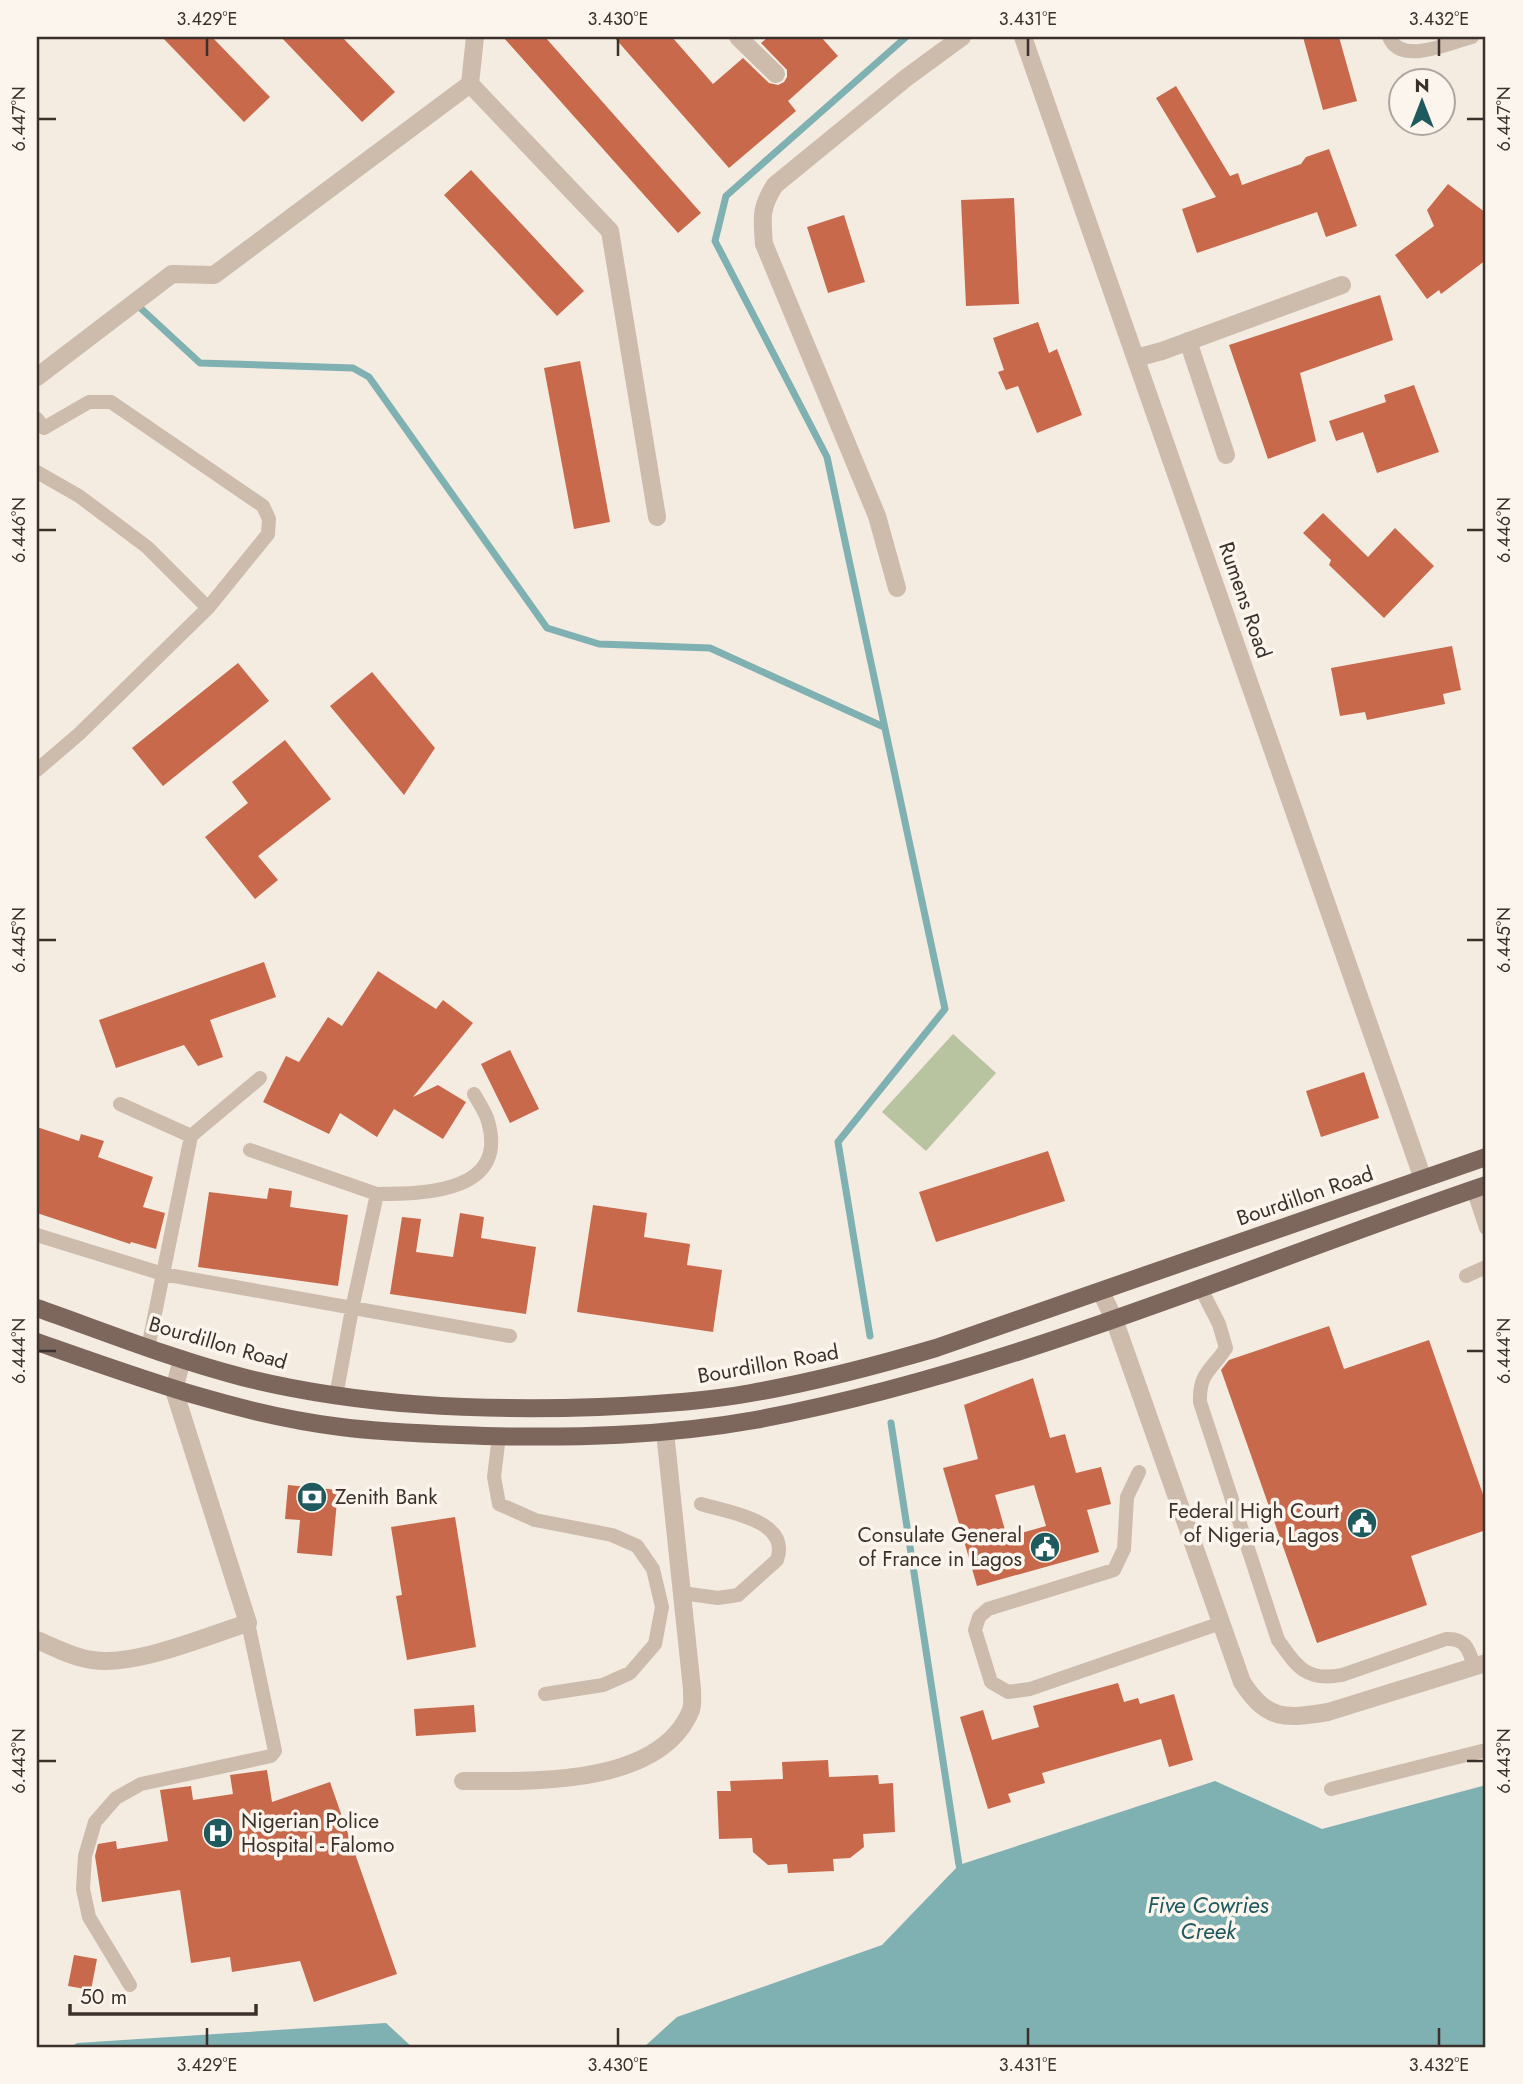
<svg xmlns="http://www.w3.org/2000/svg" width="1523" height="2084" font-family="Jost,sans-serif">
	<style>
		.green { fill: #b8c4a0 }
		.water { fill: #7fb0b2 }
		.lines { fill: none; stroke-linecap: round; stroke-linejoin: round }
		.stream { stroke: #7fb0b2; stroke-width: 7 }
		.building { fill: #c8694b; fill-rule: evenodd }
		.service { stroke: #cdbbac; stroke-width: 14 }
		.minor { stroke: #cdbbac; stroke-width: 18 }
		.tertiary { stroke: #cdbbac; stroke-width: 18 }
		.primary { stroke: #7d675c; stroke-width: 18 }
		.ticks { fill: none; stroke: #3b302b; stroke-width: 2.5 }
		.labels { text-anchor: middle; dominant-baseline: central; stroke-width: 7; stroke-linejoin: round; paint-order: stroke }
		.street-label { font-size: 21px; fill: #3b302b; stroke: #fbf5ee }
		.poi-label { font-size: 21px; fill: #3b302b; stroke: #fbf5ee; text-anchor: start }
		.water-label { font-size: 23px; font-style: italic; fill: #1f5a5e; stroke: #fbf5ee }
		.neatline { fill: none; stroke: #3b302b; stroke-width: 2.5 }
		.ticks-label { font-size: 18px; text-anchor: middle; fill: #3b302b }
	</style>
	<rect width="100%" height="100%" fill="#f4ebe1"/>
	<path class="green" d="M 953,1034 L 996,1073 L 926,1151 L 882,1112 Z"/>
	<path class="water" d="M 1215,1781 L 1322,1829 L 1486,1785 L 1486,2047 L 644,2047 L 677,2017 L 882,1945 L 959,1865 Z
		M 386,2023 L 412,2047 L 71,2047 L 77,2043 Z"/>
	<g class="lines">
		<path class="stream" d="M 135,303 L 200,363 L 353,368 L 369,377 L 547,628 L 599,644 L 710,648 L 884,727
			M 870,1336 L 838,1142 L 945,1009 L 827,457 L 715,241 L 726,196 L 906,37
			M 891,1423 L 959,1865"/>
	</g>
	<path class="building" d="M 162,37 L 212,37 L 270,97 L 244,122 Z
		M 281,37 L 342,37 L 395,92 L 362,122 Z
		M 503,37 L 545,37 L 701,213 L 678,233 Z
		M 614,37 L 672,37 L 713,84 L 743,58 L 769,83 L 778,85 L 784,82 L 787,77 L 787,70 L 761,43 L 768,37 L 821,37 L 838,56 L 788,101 L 796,111 L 729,168 Z
		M 1303,37 L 1339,37 L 1357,101 L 1323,110 Z
		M 1176,86 L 1230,176 L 1238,173 L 1242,185 L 1301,164 L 1306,157 L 1329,149 L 1357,226 L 1326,237 L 1317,212 L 1197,253 L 1182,209 L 1216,197 L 1156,98 Z
		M 471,170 L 584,291 L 557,316 L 444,195 Z
		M 1448,184 L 1486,213 L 1486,260 L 1441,294 L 1439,290 L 1427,299 L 1395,255 L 1434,226 L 1427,210 Z
		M 1014,198 L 1019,304 L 966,306 L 961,200 Z
		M 844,215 L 865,282 L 828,293 L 807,227 Z
		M 1380,295 L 1393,340 L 1300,373 L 1316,441 L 1268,459 L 1229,345 Z
		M 1038,322 L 1049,353 L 1057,349 L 1082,415 L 1037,433 L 1018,386 L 1006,390 L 998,372 L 1004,370 L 993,338 Z
		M 580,361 L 610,522 L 574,529 L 544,368 Z
		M 1414,385 L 1439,452 L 1377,473 L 1363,432 L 1336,441 L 1329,421 L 1386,402 L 1384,395 Z
		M 1323,513 L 1368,557 L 1395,528 L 1434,566 L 1384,618 L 1329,565 L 1331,560 L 1303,533 Z
		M 1452,646 L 1461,690 L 1443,694 L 1445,704 L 1367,720 L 1365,712 L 1340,716 L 1331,668 Z
		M 238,663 L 269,701 L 163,786 L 132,748 Z
		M 372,672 L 435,748 L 404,795 L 330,706 Z
		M 285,740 L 331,799 L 258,856 L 278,880 L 255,899 L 205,837 L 248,803 L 232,782 Z
		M 264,962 L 276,997 L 210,1020 L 223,1057 L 198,1066 L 184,1045 L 116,1068 L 99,1020 Z
		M 378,971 L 436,1009 L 443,1000 L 473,1023 L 413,1097 L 438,1085 L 466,1102 L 443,1139 L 394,1109 L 377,1137 L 340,1113 L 329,1134 L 263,1102 L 286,1056 L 299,1062 L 328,1017 L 342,1026 Z
		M 510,1050 L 539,1109 L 510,1123 L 481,1064 Z
		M 1364,1072 L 1379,1118 L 1321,1137 L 1306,1091 Z
		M 37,1127 L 79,1141 L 81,1134 L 104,1141 L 98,1157 L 153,1177 L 143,1207 L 165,1213 L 156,1249 L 131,1242 L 130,1244 L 37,1213 Z
		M 1048,1151 L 1065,1201 L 936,1242 L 919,1192 Z
		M 269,1188 L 292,1191 L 290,1207 L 348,1215 L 338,1286 L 198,1267 L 209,1192 L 267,1199 Z
		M 593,1205 L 647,1213 L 644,1237 L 690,1244 L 687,1265 L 722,1270 L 713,1332 L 577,1312 Z
		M 460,1213 L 484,1217 L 481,1238 L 536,1247 L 526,1314 L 390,1294 L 402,1217 L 421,1219 L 416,1252 L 453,1257 Z
		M 1329,1326 L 1344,1369 L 1429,1340 L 1486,1503 L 1486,1530 L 1411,1556 L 1427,1605 L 1317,1643 L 1221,1370 L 1229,1360 Z
		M 1033,1378 L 1050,1438 L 1065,1434 L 1076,1473 L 1101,1467 L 1111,1504 L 1087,1510 L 1099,1552 L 977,1586 L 943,1468 L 978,1459 L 964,1405 ZM 1034,1485 L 1046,1526 L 1007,1537 L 995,1495 Z
		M 288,1485 L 338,1490 L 332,1556 L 297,1553 L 300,1520 L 285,1519 Z
		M 455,1517 L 476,1647 L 407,1660 L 396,1596 L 402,1595 L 391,1527 Z
		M 1118,1683 L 1124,1702 L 1138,1698 L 1140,1704 L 1174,1694 L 1193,1760 L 1169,1767 L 1161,1739 L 1042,1773 L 1045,1783 L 1008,1794 L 1011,1802 L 988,1809 L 960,1717 L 983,1710 L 992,1740 L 1039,1727 L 1033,1706 Z
		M 474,1705 L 476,1732 L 416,1736 L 414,1709 Z
		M 828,1760 L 829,1777 L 878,1775 L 879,1784 L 893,1783 L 895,1832 L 863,1834 L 864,1847 L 850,1858 L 833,1859 L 834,1871 L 788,1873 L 787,1864 L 768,1865 L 753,1852 L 752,1838 L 719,1839 L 717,1791 L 731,1791 L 730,1781 L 783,1779 L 782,1762 Z
		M 267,1770 L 272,1802 L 330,1782 L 397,1974 L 314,2002 L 300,1961 L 232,1972 L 230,1957 L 191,1963 L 180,1890 L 102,1902 L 95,1856 L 98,1844 L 116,1841 L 117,1849 L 168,1841 L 160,1790 L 191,1786 L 193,1800 L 233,1794 L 230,1775 Z
		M 74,1955 L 97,1959 L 91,1990 L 68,1986 Z"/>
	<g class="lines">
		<path class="service" d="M 1389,37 C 1401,66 1449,43 1472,37
			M 37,419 L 44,428 L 89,402 L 111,402 L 263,506 L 269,519 L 268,534 L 208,608
			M 37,472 L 79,496 L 147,547 L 208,608 L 79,734 L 37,770
			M 120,1104 L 191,1136
			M 250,1150 L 377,1194
			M 1473,1189 L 1486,1228
			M 37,1235 L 163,1274 L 510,1336
			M 1466,1276 L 1486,1267
			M 1200,1287 L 1219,1324 L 1226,1348 C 1212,1370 1199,1372 1200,1402 L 1278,1640 C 1297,1667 1307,1682 1342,1675 L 1446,1639 C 1466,1638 1469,1650 1474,1666
			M 148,1348 L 191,1136 L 260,1078
			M 336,1396 L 352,1309 L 377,1194 C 427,1194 511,1192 487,1118 C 484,1110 478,1101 474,1094
			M 499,1436 L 494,1477 L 499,1504 L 535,1520 L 612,1535 L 637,1546 L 653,1569 L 662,1607 L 655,1644 L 630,1673 L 603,1685 L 545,1694
			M 1139,1472 L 1127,1497 L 1124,1549 L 1114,1570 L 988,1609 L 979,1617 L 975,1630 L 991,1682 L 1008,1692 L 1030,1689 L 1221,1623
			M 682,1593 L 718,1598 L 738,1595 L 777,1560 C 791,1520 727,1512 701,1504
			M 1331,1789 L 1486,1750
			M 130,1985 L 89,1917 L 83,1889 L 85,1856 L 95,1822 L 116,1798 L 141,1784 L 271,1756 L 275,1751 L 248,1623"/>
		<path class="minor" d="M 738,37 L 776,74
			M 1023,37 L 1423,1179
			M 470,84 L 610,231 L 657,517
			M 1188,341 L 1226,455
			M 1136,358 L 1162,351 L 1342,285
			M 37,377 L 172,274 L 214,275 L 470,84 L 475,37
			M 897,588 L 877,516 L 764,244 C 762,218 760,208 775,185 L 906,78 L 962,37
			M 37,1640 C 54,1647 74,1658 92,1660 C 135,1667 206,1636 248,1623 L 174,1390 L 182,1359
			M 463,1781 C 530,1781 660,1787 691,1710 C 693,1704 692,1695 692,1689 L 665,1432"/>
		<path class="tertiary" d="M 1101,1292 L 1114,1319 L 1242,1682 C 1267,1721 1285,1719 1328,1712 L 1486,1663"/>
		<path class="primary" d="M 37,1308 C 105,1332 172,1359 242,1377 C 358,1406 479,1411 599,1407 C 649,1405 702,1402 751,1393 C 814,1382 875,1366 936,1348 L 1486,1157
			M 37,1342 C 137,1377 236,1414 341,1427 C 388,1433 437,1434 484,1436 C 574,1438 666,1436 755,1420 C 1007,1373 1245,1267 1486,1185"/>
	</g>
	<path class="ticks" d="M 207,38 L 207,56M 618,38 L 618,56M 1028,38 L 1028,56M 1439,38 L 1439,56M 38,119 L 56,119M 1467,119 L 1484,119M 38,530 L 56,530M 1467,530 L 1484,530M 38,940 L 56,940M 1467,940 L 1484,940M 38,1351 L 56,1351M 1467,1351 L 1484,1351M 38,1761 L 56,1761M 1467,1761 L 1484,1761M 207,2028 L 207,2046M 618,2028 L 618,2046M 1028,2028 L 1028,2046M 1439,2028 L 1439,2046"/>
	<defs>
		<g id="bank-disc" transform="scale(1.575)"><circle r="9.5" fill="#1f5a5e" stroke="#fbf5ee"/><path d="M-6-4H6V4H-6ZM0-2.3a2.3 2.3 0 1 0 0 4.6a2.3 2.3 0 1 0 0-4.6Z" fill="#fff"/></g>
		<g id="civic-disc" transform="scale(1.575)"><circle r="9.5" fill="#1f5a5e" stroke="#fbf5ee"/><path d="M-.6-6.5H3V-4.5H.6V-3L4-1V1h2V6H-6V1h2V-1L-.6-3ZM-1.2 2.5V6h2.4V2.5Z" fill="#fff"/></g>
		<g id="hospital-disc" transform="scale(1.575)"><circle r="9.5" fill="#1f5a5e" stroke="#fbf5ee"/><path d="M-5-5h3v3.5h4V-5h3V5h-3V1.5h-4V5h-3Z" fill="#fff"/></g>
	</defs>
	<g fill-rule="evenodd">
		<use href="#bank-disc" x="312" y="1497"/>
		<use href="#civic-disc" x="1362" y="1523"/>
		<use href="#civic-disc" x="1045" y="1547"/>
		<use href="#hospital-disc" x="218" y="1833"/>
	</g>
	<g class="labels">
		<g class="street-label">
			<text transform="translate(1245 600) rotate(71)">Rumens Road</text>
			<text transform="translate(1305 1196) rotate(-19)">Bourdillon Road</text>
			<text transform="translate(218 1343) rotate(16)">Bourdillon Road</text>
			<text transform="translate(768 1364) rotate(-10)">Bourdillon Road</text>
		</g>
		<g class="poi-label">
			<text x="335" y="1497">Zenith Bank</text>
			<text x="1339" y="1511" text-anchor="end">Federal High Court<tspan x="1339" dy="24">of Nigeria, Lagos</tspan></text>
			<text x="1022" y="1535" text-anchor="end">Consulate General<tspan x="1022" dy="24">of France in Lagos</tspan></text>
			<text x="241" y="1821">Nigerian Police<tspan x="241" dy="24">Hospital - Falomo</tspan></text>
		</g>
		<g class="water-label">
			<text x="1208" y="1905">Five Cowries<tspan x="1208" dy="26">Creek</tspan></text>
		</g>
	</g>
	<rect width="1523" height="2084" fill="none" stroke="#fbf5ee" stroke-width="77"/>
	<g transform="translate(1422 102)"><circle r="33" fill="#fbf5ee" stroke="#aea6a0" stroke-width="2"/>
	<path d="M0-5L12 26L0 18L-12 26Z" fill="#1f5a5e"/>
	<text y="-10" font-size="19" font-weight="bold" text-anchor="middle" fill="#3b302b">N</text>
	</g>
	<path d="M70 2004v10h186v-10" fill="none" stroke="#3b302b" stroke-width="3.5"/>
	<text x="80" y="2004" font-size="21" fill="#3b302b" stroke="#fbf5ee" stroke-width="5" paint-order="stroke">50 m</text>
	<rect x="38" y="38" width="1446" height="2008" class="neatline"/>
	<g class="ticks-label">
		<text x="207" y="25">3.429°E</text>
		<text x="618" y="25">3.430°E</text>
		<text x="1028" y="25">3.431°E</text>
		<text x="1439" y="25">3.432°E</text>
		<text transform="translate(19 119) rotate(-90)" y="6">6.447°N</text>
		<text transform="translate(1504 119) rotate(-90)" y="6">6.447°N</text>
		<text transform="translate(19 530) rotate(-90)" y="6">6.446°N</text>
		<text transform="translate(1504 530) rotate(-90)" y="6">6.446°N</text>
		<text transform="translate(19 940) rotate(-90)" y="6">6.445°N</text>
		<text transform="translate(1504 940) rotate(-90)" y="6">6.445°N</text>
		<text transform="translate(19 1351) rotate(-90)" y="6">6.444°N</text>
		<text transform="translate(1504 1351) rotate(-90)" y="6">6.444°N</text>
		<text transform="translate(19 1761) rotate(-90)" y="6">6.443°N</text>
		<text transform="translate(1504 1761) rotate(-90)" y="6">6.443°N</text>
		<text x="207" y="2071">3.429°E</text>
		<text x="618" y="2071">3.430°E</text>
		<text x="1028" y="2071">3.431°E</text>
		<text x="1439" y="2071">3.432°E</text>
	</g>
</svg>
